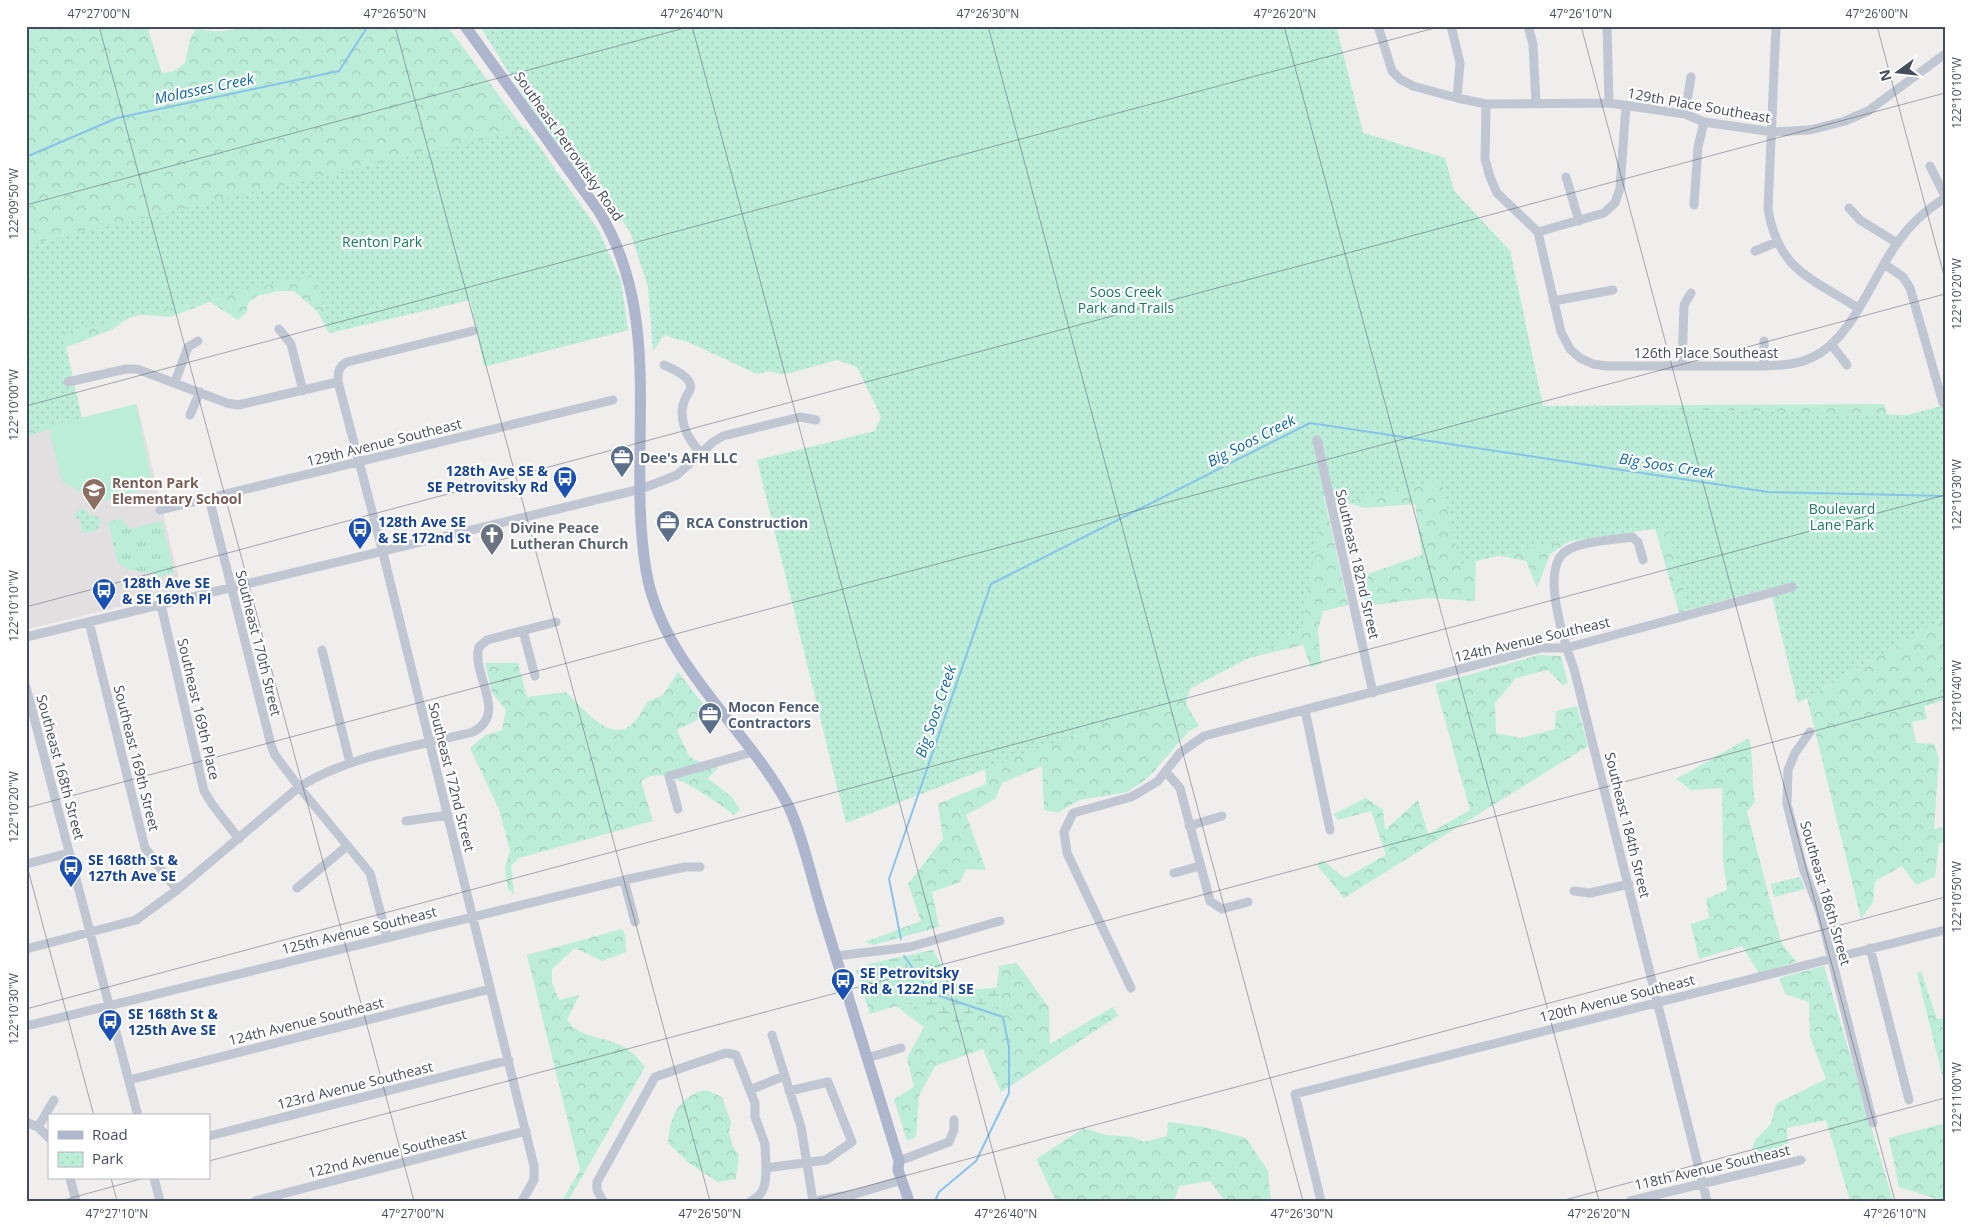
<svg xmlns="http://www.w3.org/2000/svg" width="1971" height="1227" font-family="'Open Sans',sans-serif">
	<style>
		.education { fill: #e1dfdf }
		.grass { fill: url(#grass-tufts) }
		.forest { fill: url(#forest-crowns) }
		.wetland { fill: url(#wetland-marsh) }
		.park { fill: url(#park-dots) }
		.garden { fill: #bbedd8 }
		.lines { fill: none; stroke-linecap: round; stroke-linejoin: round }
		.stream { stroke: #89c3e9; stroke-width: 2 }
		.minor { stroke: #c0c6d2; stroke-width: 9 }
		.major { stroke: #adb6cc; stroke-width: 11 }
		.ticks { fill: none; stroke: #464c5a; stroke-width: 1; stroke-opacity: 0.45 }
		.labels { text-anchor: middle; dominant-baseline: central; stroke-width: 4.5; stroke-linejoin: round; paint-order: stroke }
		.street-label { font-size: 14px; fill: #464c5a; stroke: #fff }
		.park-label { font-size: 14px; fill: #19795b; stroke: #fff }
		.service-label { font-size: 14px; font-weight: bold; fill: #4e5e75; stroke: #fff; text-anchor: start }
		.transit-label { font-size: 14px; font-weight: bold; fill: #164399; stroke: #fff; text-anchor: start }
		.education-label { font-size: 14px; font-weight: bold; fill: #785e54; stroke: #fff; text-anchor: start }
		.worship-label { font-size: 14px; font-weight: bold; fill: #5b616d; stroke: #fff; text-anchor: start }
		.water-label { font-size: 15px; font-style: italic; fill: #1067a3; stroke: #fff }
		.neatline { fill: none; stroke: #464c5a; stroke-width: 2 }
		.ticks-label { font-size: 12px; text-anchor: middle; fill: #464c5a }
	</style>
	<defs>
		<pattern id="grass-tufts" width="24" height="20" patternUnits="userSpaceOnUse" patternTransform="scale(1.25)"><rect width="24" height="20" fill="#bbedd8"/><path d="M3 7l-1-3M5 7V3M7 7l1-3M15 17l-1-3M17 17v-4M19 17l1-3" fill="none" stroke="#a2cdbc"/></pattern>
		<pattern id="forest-crowns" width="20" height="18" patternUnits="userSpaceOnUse" patternTransform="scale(1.25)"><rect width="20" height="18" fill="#bbedd8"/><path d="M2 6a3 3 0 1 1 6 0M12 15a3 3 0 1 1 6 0" fill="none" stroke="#a2cdbc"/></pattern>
		<pattern id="wetland-marsh" width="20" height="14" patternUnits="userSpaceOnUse" patternTransform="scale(1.25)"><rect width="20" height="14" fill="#bbedd8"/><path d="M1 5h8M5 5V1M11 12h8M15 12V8" fill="none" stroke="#a2cdbc"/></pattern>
		<pattern id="park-dots" width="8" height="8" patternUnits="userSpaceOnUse" patternTransform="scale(1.25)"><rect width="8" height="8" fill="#bbedd8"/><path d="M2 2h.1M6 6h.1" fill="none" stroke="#a2cdbc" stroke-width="1.8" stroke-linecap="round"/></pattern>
	</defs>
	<rect width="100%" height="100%" fill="#f0eded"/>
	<path class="education" d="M 137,404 L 182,592 L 28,629 L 26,627 L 26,431 Z"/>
	<path class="grass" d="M 121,519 L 130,529 L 162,521 L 174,573 L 157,577 L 153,573 L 130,570 L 118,563 L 108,522 Z"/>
	<path class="forest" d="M 26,26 L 147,26 L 162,73 L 174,71 L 185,63 L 190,40 L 196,28 C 213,33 230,32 247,26 L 447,26 L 542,153 L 628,330 L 487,366 L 470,298 L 329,333 L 317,311 L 294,291 L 278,291 L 257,296 L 248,303 L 246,313 L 238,320 L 210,302 L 170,317 L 135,314 L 111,330 L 64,348 L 71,389 L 80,422 L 26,436 Z
		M 1336,26 L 1363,133 L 1445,158 L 1454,191 L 1510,251 L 1543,406 L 1884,404 L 1899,460 L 1737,592 L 1679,613 L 1654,525 L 1581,534 L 1550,554 L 1537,588 L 1526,561 L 1476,551 L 1475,601 L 1428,598 L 1366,606 L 1359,577 L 1422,555 L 1415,504 L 1364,508 L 1324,496 L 1348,605 L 1323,611 L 1318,630 L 1321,664 L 1311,667 L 1303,645 L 1249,658 L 1192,680 L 1186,704 L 1199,726 L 1189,731 L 1148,778 L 1127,792 L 1079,800 L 1058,813 L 1044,810 L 1042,766 L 1002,783 L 995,799 L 966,815 L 986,870 L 966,869 L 960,882 L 932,892 L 939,927 L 873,945 L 865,942 L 921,921 L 908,884 L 943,839 L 938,804 L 986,784 L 984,743 Z
		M 1945,617 L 1945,700 L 1924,706 L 1927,719 L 1912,722 L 1916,743 L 1934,744 L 1939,759 L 1934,829 L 1945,827 L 1945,842 L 1939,844 L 1935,877 L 1916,885 L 1902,866 L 1875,881 L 1873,902 L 1861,919 L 1807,698 Z
		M 1539,655 L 1561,656 L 1568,683 L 1563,685 L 1548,670 L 1516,678 L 1495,703 L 1496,733 L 1521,738 L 1555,729 L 1556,711 L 1577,706 L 1588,746 L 1344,898 L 1317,865 L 1322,860 L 1345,878 L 1386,855 L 1371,811 L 1338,820 L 1334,814 L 1366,798 L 1383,810 L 1385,830 L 1418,800 L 1428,834 L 1470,810 L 1435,684 Z
		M 485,663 L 518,663 L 527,697 L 566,692 C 594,720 622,756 647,702 L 663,695 L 678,672 L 703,704 L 697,720 L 677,730 L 689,756 L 699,762 L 719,759 L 717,769 L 708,778 C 721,791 731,791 740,810 L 734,815 C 717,802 674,770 652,776 C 648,776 644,780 641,781 L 653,821 L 519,858 L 511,866 L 514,895 L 508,889 L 505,867 L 510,851 L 499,809 L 470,748 L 486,735 L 502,730 L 506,710 L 492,693 Z
		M 1749,738 C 1754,759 1751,780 1755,802 L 1747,811 L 1781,942 L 1796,962 L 1759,973 L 1742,946 L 1699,959 L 1691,924 L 1709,918 L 1706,899 L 1727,890 L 1723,859 L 1722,788 L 1691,790 L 1676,779 Z
		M 622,929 L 625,935 L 626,952 L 602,961 L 575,948 L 552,969 L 552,983 L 559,1000 L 579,995 L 567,1020 C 580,1039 604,1036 622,1046 C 632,1051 638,1058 645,1067 L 568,1201 L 562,1201 L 580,1170 L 527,955 Z
		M 872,963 L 911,1005 L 1001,1005 L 997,987 L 999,966 L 1017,963 L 1049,1008 L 1050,1044 L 1113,1007 L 1118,1016 L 1001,1092 L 983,1049 L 935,1066 L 919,1096 L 916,1137 L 907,1141 L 894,1099 L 914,1087 L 907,1058 L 924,1027 L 896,1006 L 870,1014 L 856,970 Z
		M 1824,966 L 1893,1201 L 1850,1201 L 1826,1120 L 1787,1128 L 1789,1155 L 1748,1163 L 1755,1140 L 1771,1124 L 1776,1104 L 1826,1079 L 1810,1037 L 1809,1002 L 1785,994 L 1779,978 Z
		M 1921,971 L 1937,1019 L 1945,1018 L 1945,1087 L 1917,973 Z
		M 706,1090 L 722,1097 L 731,1122 L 729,1132 L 733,1147 L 739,1155 L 736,1179 L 718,1182 L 689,1163 L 668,1143 C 670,1117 678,1096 706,1090 Z
		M 1168,1122 L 1204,1127 L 1246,1138 L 1268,1171 L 1271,1201 L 1225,1201 L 1210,1181 L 1179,1186 L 1174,1201 L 1056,1201 L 1036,1159 L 1084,1128 L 1106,1135 L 1132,1137 L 1144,1142 L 1167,1136 Z
		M 1945,1123 L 1945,1201 L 1935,1201 L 1934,1198 L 1899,1187 L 1889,1138 Z"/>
	<path class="wetland" d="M 933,950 C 952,985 955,994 997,987 L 1001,1005 L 959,1024 L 911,1005 L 872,963 Z"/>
	<path class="park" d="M 480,26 L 1336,26 L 1363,133 L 1445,158 L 1454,191 L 1510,251 L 1543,406 L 1907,415 L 1945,405 L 1945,546 L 1942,547 L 1945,555 L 1945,617 L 1798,703 L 1770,588 L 1688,610 L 1668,527 L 1544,545 L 1460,565 L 1441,480 L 1330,505 L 1325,484 L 1302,630 L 1180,694 L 846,823 L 757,460 L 875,431 L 881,417 L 857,367 L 837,360 L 790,373 L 779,374 L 770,371 L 757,374 L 690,343 L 664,335 L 653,351 L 648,287 L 630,232 L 604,194 L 568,168 Z
		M 527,129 L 599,231 L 621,281 L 628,330 L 484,366 L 470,300 L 330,333 L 315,274 L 63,333 L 82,418 L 26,431 L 26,245 Z
		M 81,508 L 88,512 L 89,517 L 94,515 L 100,519 L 101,523 L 97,530 L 85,533 L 81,530 L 81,522 L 74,515 Z
		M 1800,877 L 1805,889 L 1774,897 L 1771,884 Z"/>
	<path class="garden" d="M 136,404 L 153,487 L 98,502 L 62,481 L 50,434 L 54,425 Z"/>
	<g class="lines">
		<path class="stream" d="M 26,157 L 117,118 L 339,71 L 368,26
			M 901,939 L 889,879 L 991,584 L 1310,423 L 1768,492 L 1945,496
			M 904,956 L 931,993 L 1003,1017 L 1009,1047 L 1009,1093 L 976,1161 L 939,1192 L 935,1201"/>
		<path class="minor" d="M 1378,26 L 1392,71 L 1400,79 L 1413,86 L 1457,98 L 1486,104 L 1609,103 L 1685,114 L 1704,122 L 1773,132 L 1810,130 L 1845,121 L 1868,111 L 1945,54
			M 1451,26 L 1460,63 L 1457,98
			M 1528,26 L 1533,44 L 1536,104
			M 1607,26 L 1609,103
			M 1776,26 L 1768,209 C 1778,270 1811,278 1858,308
			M 1486,104 L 1485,159 L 1490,177 L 1497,193 L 1538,232 L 1561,332 L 1570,349 L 1580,358 L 1593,364 L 1607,366 L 1764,366 C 1782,365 1797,365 1813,357 C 1853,338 1872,277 1898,242 C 1911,223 1926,210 1945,198
			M 1685,114 L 1691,77
			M 1930,166 L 1945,196
			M 1566,177 L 1579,221
			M 1694,205 L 1698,147 L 1704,122
			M 1849,208 L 1860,220 L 1897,243
			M 1538,232 L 1604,213 L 1615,203 L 1620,188 L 1626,105
			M 1755,251 L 1777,242
			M 1884,264 L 1903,277 L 1910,288 L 1943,403
			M 1553,301 L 1613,290
			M 279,329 L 291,344 L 303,391
			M 1831,344 L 1847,365
			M 664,365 C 672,369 694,377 690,390 C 689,393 687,394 686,397 C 676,417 687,439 701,453
			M 1682,365 L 1684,305 L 1691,293
			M 1764,366 L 1764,341
			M 68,382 L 126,369 L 137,369 L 227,403 L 238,405 L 338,382 C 338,373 338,367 347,362 L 473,331
			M 175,382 L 188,347 L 198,341
			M 338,382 L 381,545 L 534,1166 L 534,1180 L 522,1201
			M 190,415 L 200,392
			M 1317,440 L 1373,693
			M 209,498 L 271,745 L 275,755 L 299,787 L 370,873 L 387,937
			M 160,510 L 613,400
			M 1643,560 L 1638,542 L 1632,537 C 1614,540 1579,541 1565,552 C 1540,570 1565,645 1574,669 L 1707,1201
			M 161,605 L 204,791 L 212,804 L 239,839
			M 89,622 L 145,848 L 177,890
			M 523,631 L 535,676
			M 26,637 L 641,489 L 677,475 L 713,442 L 723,436 L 800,417 L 816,420
			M 322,650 L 350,763
			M 26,687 L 138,1116
			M 1305,710 L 1330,830
			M 1810,732 L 1795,753 L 1788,770 L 1787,804 L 1803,868 L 1820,912 L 1873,1123
			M 1167,773 L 1180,788 L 1210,901 L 1222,909 L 1248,902
			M 678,809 L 669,776 L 752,752
			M 406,821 L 448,815
			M 1189,826 L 1222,816
			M 26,864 L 69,853
			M 1174,873 L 1200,866
			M 624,880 L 635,922
			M 297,888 L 347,846
			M 1574,891 L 1590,893 L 1629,884
			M 1870,948 L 1909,1100
			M 26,949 L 136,920 L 177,890 L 299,787 C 350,755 415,747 473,732 C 509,713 471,676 479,647 L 487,640 L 556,622
			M 836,956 L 910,947 L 1000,921
			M 1131,988 L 1067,853 L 1064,832 L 1073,813 L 1131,797 L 1140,792 L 1158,781 L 1180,753 L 1204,736 L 1541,648 L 1566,648 L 1792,587
			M 26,1026 L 624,880 L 685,867 L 700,867
			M 772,1035 L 801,1127 L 813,1201
			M 867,1058 L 901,1048
			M 129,1080 L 490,989
			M 750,1090 L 784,1076
			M 26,1122 L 38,1127 L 49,1138
			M 38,1127 L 54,1100
			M 209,1136 L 509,1060
			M 899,1161 L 949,1142 L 954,1130 L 954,1120
			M 70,1178 L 76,1201
			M 154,1178 L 160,1201
			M 255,1201 L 526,1131
			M 603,1201 L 597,1190 L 597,1182 L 655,1077 L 726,1053 L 736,1055 L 755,1103 L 755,1117 L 765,1144 L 766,1168
			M 751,1201 C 765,1195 766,1182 766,1168 L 826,1160 L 852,1142 L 828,1082 L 789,1091
			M 814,1201 L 855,1194 L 902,1180
			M 1321,1201 L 1295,1094 L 1945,930
			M 1630,1201 L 1801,1160"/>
		<path class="major" d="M 465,26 L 598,210 C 667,319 626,450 646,570 C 661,663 745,725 788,805 C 802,833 812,880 822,912 C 848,995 874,1078 899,1161 L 898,1170 L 909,1201"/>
	</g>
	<path class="ticks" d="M 99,26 L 414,1201M 395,26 L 710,1201M 692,26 L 1006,1201M 988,26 L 1303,1201M 1284,26 L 1599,1201M 1581,26 L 1895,1201M 1877,26 L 1945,279M 26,205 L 692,26M 26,406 L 1442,26M 26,607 L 1945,93M 26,808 L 1945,294M 26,862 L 94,1116M 26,1009 L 1945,495M 209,1161 L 1945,696M 111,1178 L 117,1201M 60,1201 L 144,1178M 811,1201 L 1945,897M 1561,1201 L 1945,1098"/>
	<defs>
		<g id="office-pin" transform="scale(1.25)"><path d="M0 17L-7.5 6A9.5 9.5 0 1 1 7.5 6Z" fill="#5c6f8a" stroke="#fff"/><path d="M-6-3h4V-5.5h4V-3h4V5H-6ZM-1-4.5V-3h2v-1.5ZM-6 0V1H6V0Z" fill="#fff"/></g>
		<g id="bus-pin" transform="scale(1.25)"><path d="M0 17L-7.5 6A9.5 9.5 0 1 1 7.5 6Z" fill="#1a4fb4" stroke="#fff"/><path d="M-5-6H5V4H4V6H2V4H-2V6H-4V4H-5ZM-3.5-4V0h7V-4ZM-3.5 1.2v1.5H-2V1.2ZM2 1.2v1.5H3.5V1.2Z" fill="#fff"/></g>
		<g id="school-pin" transform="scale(1.25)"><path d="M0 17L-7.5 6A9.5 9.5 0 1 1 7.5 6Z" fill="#8d6e63" stroke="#fff"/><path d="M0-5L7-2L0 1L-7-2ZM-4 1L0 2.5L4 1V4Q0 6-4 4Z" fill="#fff"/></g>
		<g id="church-pin" transform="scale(1.25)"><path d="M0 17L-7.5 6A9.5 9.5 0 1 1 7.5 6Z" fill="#6b7280" stroke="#fff"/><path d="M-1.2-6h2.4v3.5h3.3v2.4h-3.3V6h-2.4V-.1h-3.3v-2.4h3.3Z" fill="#fff"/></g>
	</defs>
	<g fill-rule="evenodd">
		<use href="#office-pin" x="622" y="457"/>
		<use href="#bus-pin" x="565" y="478"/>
		<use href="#school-pin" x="94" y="490"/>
		<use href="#office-pin" x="668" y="522"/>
		<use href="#bus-pin" x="360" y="529"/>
		<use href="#church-pin" x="492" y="535"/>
		<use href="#bus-pin" x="104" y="590"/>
		<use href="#office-pin" x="710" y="714"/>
		<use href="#bus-pin" x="71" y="867"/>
		<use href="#bus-pin" x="843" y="980"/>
		<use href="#bus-pin" x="110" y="1021"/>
	</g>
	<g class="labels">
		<g class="street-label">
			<text transform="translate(1699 105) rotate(10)">129th Place Southeast</text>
			<text transform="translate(569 146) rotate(55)">Southeast Petrovitsky Road</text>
			<text x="1706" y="352">126th Place Southeast</text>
			<text transform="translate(384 442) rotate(-14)">129th Avenue Southeast</text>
			<text transform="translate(1358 564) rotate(77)">Southeast 182nd Street</text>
			<text transform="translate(1532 639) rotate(-13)">124th Avenue Southeast</text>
			<text transform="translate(259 643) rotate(76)">Southeast 170th Street</text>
			<text transform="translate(199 709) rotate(77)">Southeast 169th Place</text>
			<text transform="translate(137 758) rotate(76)">Southeast 169th Street</text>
			<text transform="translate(61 767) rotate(75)">Southeast 168th Street</text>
			<text transform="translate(452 777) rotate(76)">Southeast 172nd Street</text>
			<text transform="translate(1628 825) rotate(76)">Southeast 184th Street</text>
			<text transform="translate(1826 893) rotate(74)">Southeast 186th Street</text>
			<text transform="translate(359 930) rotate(-14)">125th Avenue Southeast</text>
			<text transform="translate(1617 998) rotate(-14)">120th Avenue Southeast</text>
			<text transform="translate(306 1021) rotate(-14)">124th Avenue Southeast</text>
			<text transform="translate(355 1085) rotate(-14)">123rd Avenue Southeast</text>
			<text transform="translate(387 1153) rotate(-14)">122nd Avenue Southeast</text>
			<text transform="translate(1712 1167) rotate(-13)">118th Avenue Southeast</text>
		</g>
		<g class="park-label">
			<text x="382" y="241">Renton Park</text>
			<text x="1126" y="291">Soos Creek<tspan x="1126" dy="16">Park and Trails</tspan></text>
			<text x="1842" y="508">Boulevard<tspan x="1842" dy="16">Lane Park</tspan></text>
		</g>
		<g class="service-label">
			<text x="640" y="457">Dee's AFH LLC</text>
			<text x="686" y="522">RCA Construction</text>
			<text x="728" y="706">Mocon Fence<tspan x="728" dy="16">Contractors</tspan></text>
		</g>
		<g class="transit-label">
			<text x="548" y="470" text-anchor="end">128th Ave SE &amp;<tspan x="548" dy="16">SE Petrovitsky Rd</tspan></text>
			<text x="378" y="521">128th Ave SE<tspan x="378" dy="16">&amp; SE 172nd St</tspan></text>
			<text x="122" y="582">128th Ave SE<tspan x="122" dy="16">&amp; SE 169th Pl</tspan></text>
			<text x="88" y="859">SE 168th St &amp;<tspan x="88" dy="16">127th Ave SE</tspan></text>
			<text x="860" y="972">SE Petrovitsky<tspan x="860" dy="16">Rd &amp; 122nd Pl SE</tspan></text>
			<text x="128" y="1013">SE 168th St &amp;<tspan x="128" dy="16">125th Ave SE</tspan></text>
		</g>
		<g class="education-label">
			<text x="112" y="482">Renton Park<tspan x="112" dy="16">Elementary School</tspan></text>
		</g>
		<g class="worship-label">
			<text x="510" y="527">Divine Peace<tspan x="510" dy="16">Lutheran Church</tspan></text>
		</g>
		<g class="water-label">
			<text transform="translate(204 88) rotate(-12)">Molasses Creek</text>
			<text transform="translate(1251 440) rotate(-27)">Big Soos Creek</text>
			<text transform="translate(1667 465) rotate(9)">Big Soos Creek</text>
			<text transform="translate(935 711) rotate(-71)">Big Soos Creek</text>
		</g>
	</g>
	<rect width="1971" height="1227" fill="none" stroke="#ffffff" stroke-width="55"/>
	<rect x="48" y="1114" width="162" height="65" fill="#ffffff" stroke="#b5b7bd"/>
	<rect x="58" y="1131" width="25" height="8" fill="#adb6cc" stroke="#b5b7bd"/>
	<text x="92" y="1140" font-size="15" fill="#464c5a">Road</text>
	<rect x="58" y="1152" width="25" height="15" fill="url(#park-dots)" stroke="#b5b7bd"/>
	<text x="92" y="1164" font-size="15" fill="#464c5a">Park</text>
	<g transform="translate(1898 72) rotate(255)" stroke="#ffffff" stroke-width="4" paint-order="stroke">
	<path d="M0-4L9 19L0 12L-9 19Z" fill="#464c5a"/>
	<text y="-8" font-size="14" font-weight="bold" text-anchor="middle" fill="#464c5a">N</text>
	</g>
	<rect x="28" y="28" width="1916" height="1172" class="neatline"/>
	<g class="ticks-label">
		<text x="99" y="18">47°27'00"N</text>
		<text x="395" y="18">47°26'50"N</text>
		<text x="692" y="18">47°26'40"N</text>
		<text x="988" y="18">47°26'30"N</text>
		<text x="1285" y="18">47°26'20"N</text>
		<text x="1581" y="18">47°26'10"N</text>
		<text x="1877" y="18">47°26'00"N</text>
		<text transform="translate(1957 93) rotate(-90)" y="4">122°10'10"W</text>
		<text transform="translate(14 204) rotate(-90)" y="4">122°09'50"W</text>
		<text transform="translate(1957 294) rotate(-90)" y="4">122°10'20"W</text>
		<text transform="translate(14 405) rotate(-90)" y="4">122°10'00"W</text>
		<text transform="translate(1957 495) rotate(-90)" y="4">122°10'30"W</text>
		<text transform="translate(14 606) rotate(-90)" y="4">122°10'10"W</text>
		<text transform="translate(1957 696) rotate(-90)" y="4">122°10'40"W</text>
		<text transform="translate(14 807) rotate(-90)" y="4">122°10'20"W</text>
		<text transform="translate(1957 897) rotate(-90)" y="4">122°10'50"W</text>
		<text transform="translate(14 1009) rotate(-90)" y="4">122°10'30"W</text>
		<text transform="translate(1957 1098) rotate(-90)" y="4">122°11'00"W</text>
		<text x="117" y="1218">47°27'10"N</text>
		<text x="413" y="1218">47°27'00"N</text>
		<text x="710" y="1218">47°26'50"N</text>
		<text x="1006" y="1218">47°26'40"N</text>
		<text x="1302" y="1218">47°26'30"N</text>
		<text x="1599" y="1218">47°26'20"N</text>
		<text x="1895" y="1218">47°26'10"N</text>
	</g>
</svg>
